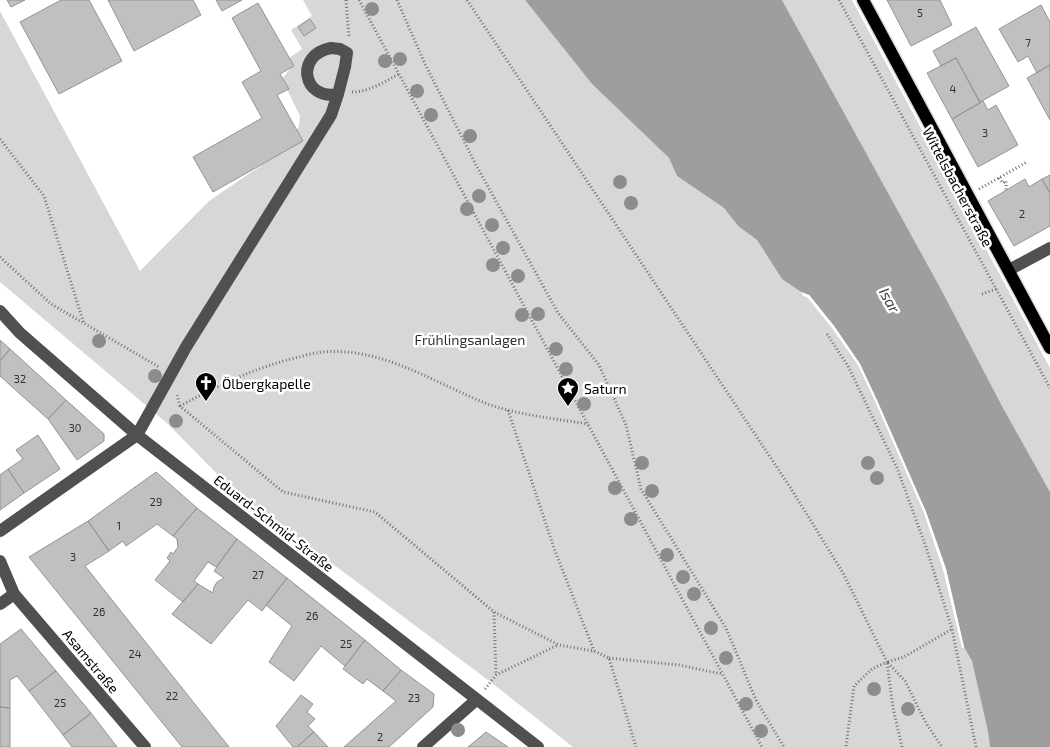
<svg xmlns="http://www.w3.org/2000/svg" width="1050" height="747" font-family="'Exo 2',sans-serif">
	<style>
		.green { fill: #d7d7d7 }
		.water { fill: #9e9e9e }
		.pier { fill: #fff }
		.building { fill: #c0c0c0; stroke: #949494 }
		.lines { fill: none; stroke-linecap: round; stroke-linejoin: round }
		.major-casing { stroke: #dbdbdb; stroke-width: 15 }
		.path { stroke: #727272; stroke-width: 3; stroke-dasharray: 1 2.5; stroke-linecap: butt }
		.minor { stroke: #505050; stroke-width: 12 }
		.major { stroke: #000; stroke-width: 12 }
		.tree { fill: #8c8c8c }
		.labels { text-anchor: middle; dominant-baseline: central; stroke-width: 5; stroke-linejoin: round; paint-order: stroke }
		.number-label { font-size: 11px; fill: #303030 }
		.street-label { font-size: 14px; fill: #000; stroke: #fff }
		.park-label { font-size: 14px; fill: #2e2e2e; stroke: #fff }
		.poi-label { font-size: 14px; fill: #000; stroke: #fff; text-anchor: start }
		.water-label { font-size: 15px; font-style: italic; fill: #3f3f3f; stroke: #fff }
	</style>
	<rect width="100%" height="100%" fill="#fff"/>
	<path class="green" d="M 303,0 L 525,0 L 592,84 L 669,158 L 677,176 L 724,208 L 738,226 L 757,240 L 782,279 L 801,292 L 809,295 L 860,364 L 926,512 L 946,569 L 964,647 L 972,661 L 988,732 L 990,747 L 573,747 L 492,683 L 230,487 L 168,424 L 0,282 L 0,11 L 140,271 L 209,201 L 281,152 L 299,126 L 300,116 L 282,79 L 293,65 L 289,58 L 302,49 L 291,30 L 312,16 Z
		M 782,0 L 852,0 L 1050,368 L 1050,492 L 1002,406 L 942,291 Z"/>
	<path class="water" d="M 525,0 L 782,0 L 942,291 L 1002,406 L 1050,492 L 1050,747 L 990,747 L 988,732 L 972,661 L 964,647 L 946,569 L 926,512 L 860,364 L 834,326 L 809,295 L 801,292 L 782,279 L 757,240 L 738,226 L 724,208 L 677,176 L 669,158 L 592,84 Z"/>
	<path class="pier" d="M 801,292 L 809,295 L 834,326 L 860,364 L 877,400 L 926,512 L 946,569 L 964,647 L 962,648 L 943,570 L 924,513 L 875,401 L 858,365 L 832,328 L 807,297 L 803,296 Z"/>
	<path class="building" d="M 7,0 L 25,0 L 11,7 Z
		M 61,0 L 89,0 L 122,61 L 59,94 L 20,22 Z
		M 108,0 L 193,0 L 201,15 L 134,51 Z
		M 216,0 L 242,0 L 222,11 Z
		M 887,0 L 940,0 L 952,25 L 911,46 Z
		M 258,3 L 294,66 L 280,74 L 289,89 L 277,95 L 303,141 L 213,192 L 193,157 L 262,118 L 242,82 L 261,71 L 232,18 Z
		M 1041,5 L 1050,22 L 1050,65 L 1037,73 L 1028,56 L 1018,62 L 999,29 Z
		M 310,19 L 316,28 L 304,36 L 298,27 Z
		M 976,27 L 1009,86 L 980,102 L 956,58 L 941,66 L 933,51 Z
		M 956,58 L 980,103 L 952,119 L 927,73 Z
		M 1050,65 L 1050,120 L 1027,78 Z
		M 983,101 L 988,110 L 996,105 L 1018,145 L 978,167 L 952,119 Z
		M 1050,175 L 1050,193 L 1042,179 Z
		M 1025,179 L 1029,187 L 1042,179 L 1050,193 L 1050,226 L 1014,246 L 988,201 Z
		M 0,340 L 10,349 L 0,361 Z
		M 10,349 L 66,400 L 48,419 L 0,376 L 0,361 Z
		M 66,400 L 104,434 L 104,441 L 77,460 L 48,419 Z
		M 38,435 L 60,469 L 24,493 L 8,469 L 23,459 L 16,450 Z
		M 8,469 L 24,493 L 0,510 L 0,475 Z
		M 156,472 L 197,508 L 173,536 L 157,524 L 126,546 L 123,541 L 109,551 L 88,521 Z
		M 197,508 L 237,539 L 216,567 L 208,562 L 194,581 L 198,584 L 183,602 L 155,580 L 170,561 L 167,558 L 171,552 L 173,554 L 178,547 L 177,539 L 173,536 Z
		M 88,521 L 109,551 L 85,566 L 229,747 L 182,747 L 29,557 Z
		M 237,539 L 287,578 L 262,611 L 248,600 L 211,644 L 172,614 L 198,584 L 213,593 L 214,587 L 217,582 L 224,578 L 214,571 Z
		M 287,578 L 365,640 L 345,666 L 321,646 L 294,681 L 269,662 L 292,626 L 266,605 Z
		M 21,629 L 56,671 L 29,691 L 17,676 L 10,680 L 10,708 L 0,707 L 0,644 Z
		M 365,640 L 401,670 L 383,691 L 367,679 L 363,684 L 343,669 Z
		M 401,670 L 434,694 L 433,707 L 389,747 L 344,747 L 396,701 L 383,691 Z
		M 56,671 L 91,713 L 63,735 L 29,691 Z
		M 301,695 L 313,704 L 307,712 L 315,719 L 308,726 L 314,732 L 297,747 L 293,747 L 276,726 Z
		M 0,707 L 10,708 L 10,747 L 0,747 Z
		M 91,713 L 117,747 L 72,747 L 63,735 Z
		M 314,732 L 328,747 L 297,747 Z
		M 486,732 L 508,747 L 468,747 Z"/>
	<g class="lines">
		<g class="major-casing">
			<path id="major" d="M 863,0 L 1050,348"/>
		</g>
		<path class="path" d="M 346,0 L 349,38
			M 359,0 L 762,747
			M 397,0 L 425,64 L 476,165 L 558,313 L 599,365 L 626,425 L 641,489 L 726,628 L 756,700 L 784,747
			M 467,0 L 790,487 L 843,573 L 887,662 L 872,669 L 854,686 L 846,747
			M 839,0 L 1050,388
			M 352,92 C 369,92 384,82 399,74
			M 0,139 L 44,196 L 84,324
			M 999,178 L 1003,183 L 1006,181 L 1006,190
			M 979,189 L 1027,162
			M 0,257 L 51,304 L 159,367
			M 982,294 L 996,289
			M 827,334 L 848,366 L 897,468 L 926,547 L 952,629 L 976,747
			M 177,395 L 180,406 L 283,492 L 375,512 L 494,612 L 559,645 L 594,651 L 609,658 L 636,747
			M 180,406 C 219,385 256,367 299,357 C 306,355 314,353 322,352 C 380,347 428,379 480,401 C 514,415 552,418 588,424
			M 508,410 L 554,548 L 594,651
			M 494,612 L 496,675
			M 609,658 L 679,665 L 722,674
			M 888,663 L 905,681 L 926,723 L 942,747
			M 485,689 L 496,675 L 558,645
			M 902,747 L 893,708 L 887,662 L 904,657 L 952,629"/>
		<path class="minor" d="M 331,48 L 340,49 L 347,53 L 345,67 L 338,94 C 303,101 294,55 331,48 Z
			M 1009,270 L 1050,248
			M 0,311 L 20,333 L 137,435 L 538,747
			M 0,531 L 137,435 L 186,347 L 331,115 L 338,94
			M 0,561 L 14,594 L 145,747
			M 0,604 L 14,594
			M 423,747 L 476,700"/>
		<use href="#major" class="major"/>
	</g>
	<g class="tree">
		<circle cx="372" cy="9" r="7"/>
		<circle cx="400" cy="59" r="7"/>
		<circle cx="385" cy="61" r="7"/>
		<circle cx="417" cy="91" r="7"/>
		<circle cx="431" cy="115" r="7"/>
		<circle cx="470" cy="136" r="7"/>
		<circle cx="620" cy="182" r="7"/>
		<circle cx="479" cy="196" r="7"/>
		<circle cx="631" cy="203" r="7"/>
		<circle cx="467" cy="209" r="7"/>
		<circle cx="492" cy="225" r="7"/>
		<circle cx="503" cy="248" r="7"/>
		<circle cx="493" cy="265" r="7"/>
		<circle cx="518" cy="276" r="7"/>
		<circle cx="538" cy="314" r="7"/>
		<circle cx="522" cy="315" r="7"/>
		<circle cx="99" cy="341" r="7"/>
		<circle cx="556" cy="349" r="7"/>
		<circle cx="566" cy="369" r="7"/>
		<circle cx="155" cy="376" r="7"/>
		<circle cx="584" cy="404" r="7"/>
		<circle cx="176" cy="421" r="7"/>
		<circle cx="642" cy="463" r="7"/>
		<circle cx="868" cy="463" r="7"/>
		<circle cx="877" cy="478" r="7"/>
		<circle cx="615" cy="488" r="7"/>
		<circle cx="652" cy="491" r="7"/>
		<circle cx="631" cy="519" r="7"/>
		<circle cx="667" cy="555" r="7"/>
		<circle cx="683" cy="577" r="7"/>
		<circle cx="694" cy="594" r="7"/>
		<circle cx="711" cy="628" r="7"/>
		<circle cx="726" cy="658" r="7"/>
		<circle cx="874" cy="689" r="7"/>
		<circle cx="746" cy="704" r="7"/>
		<circle cx="908" cy="709" r="7"/>
		<circle cx="458" cy="730" r="7"/>
		<circle cx="761" cy="731" r="7"/>
	</g>
	<defs>
		<g id="church-pin" transform="scale(1.125)"><path d="M0 17L-7.5 6A9.5 9.5 0 1 1 7.5 6Z" fill="#000" stroke="#fff"/><path d="M-1.2-6h2.4v3.5h3.3v2.4h-3.3V6h-2.4V-.1h-3.3v-2.4h3.3Z" fill="#fff"/></g>
		<g id="sight-pin" transform="scale(1.125)"><path d="M0 17L-7.5 6A9.5 9.5 0 1 1 7.5 6Z" fill="#000" stroke="#fff"/><path d="M0-6L1.8-2.2L6-1.7L2.9 1.2L3.7 5.4L0 3.3L-3.7 5.4L-2.9 1.2L-6-1.7L-1.8-2.2Z" fill="#fff"/></g>
	</defs>
	<g fill-rule="evenodd">
		<use href="#church-pin" x="206" y="383"/>
		<use href="#sight-pin" x="568" y="388"/>
	</g>
	<g class="labels">
		<g class="number-label">
			<text x="920" y="12">5</text>
			<text x="1028" y="42">7</text>
			<text x="953" y="88">4</text>
			<text x="985" y="132">3</text>
			<text x="1022" y="213">2</text>
			<text x="20" y="378">32</text>
			<text x="75" y="427">30</text>
			<text x="156" y="501">29</text>
			<text x="119" y="525">1</text>
			<text x="73" y="556">3</text>
			<text x="258" y="574">27</text>
			<text x="99" y="611">26</text>
			<text x="312" y="615">26</text>
			<text x="346" y="643">25</text>
			<text x="135" y="653">24</text>
			<text x="172" y="695">22</text>
			<text x="414" y="697">23</text>
			<text x="60" y="702">25</text>
			<text x="380" y="736">2</text>
		</g>
		<g class="street-label">
			<text transform="translate(958 187) rotate(62)">Wittelsbacherstraße</text>
			<text transform="translate(274 523) rotate(38)">Eduard-Schmid-Straße</text>
			<text transform="translate(91 661) rotate(50)">Asamstraße</text>
		</g>
		<g class="park-label">
			<text x="470" y="339">Frühlingsanlagen</text>
		</g>
		<g class="poi-label">
			<text x="222" y="383">Ölbergkapelle</text>
			<text x="584" y="388">Saturn</text>
		</g>
		<g class="water-label">
			<text transform="translate(890 300) rotate(61)">Isar</text>
		</g>
	</g>
</svg>
